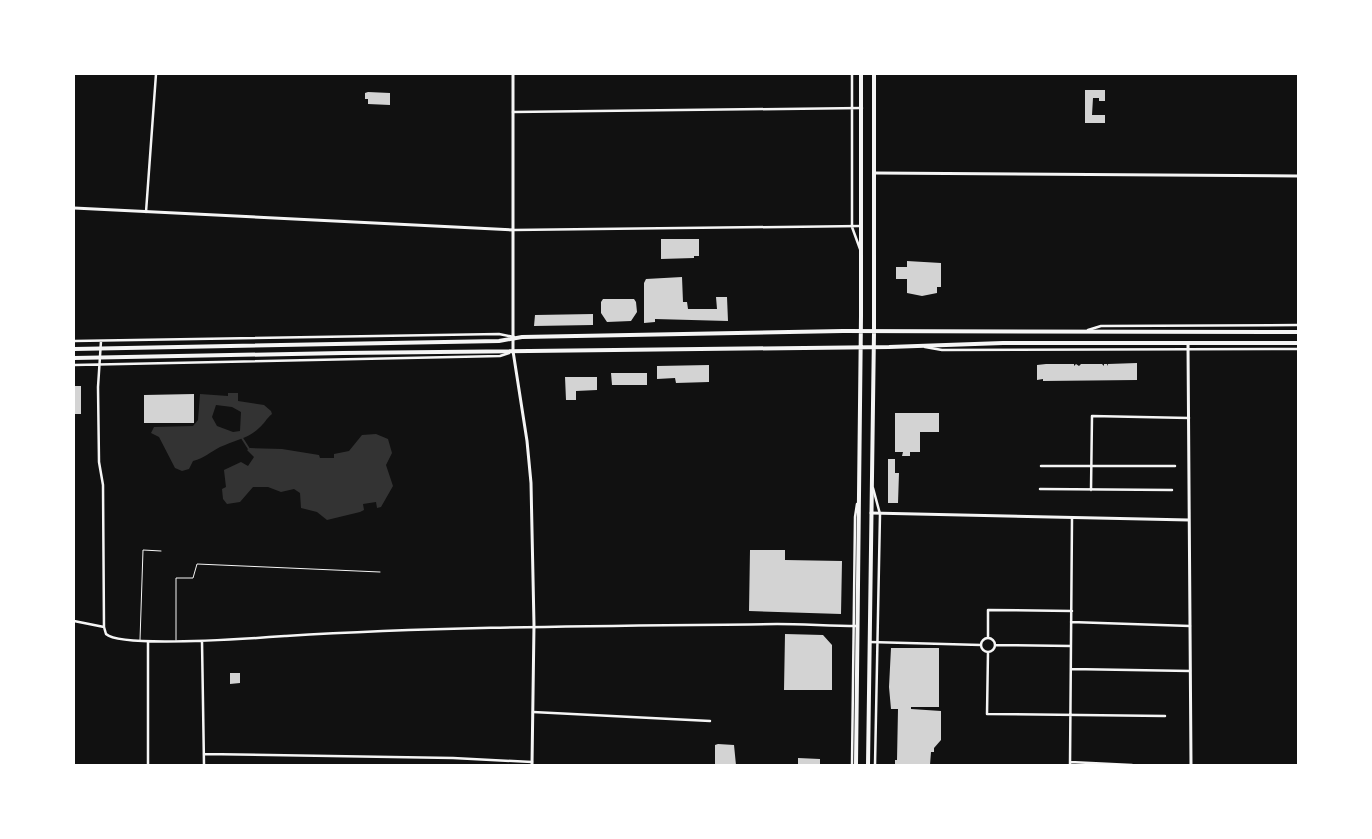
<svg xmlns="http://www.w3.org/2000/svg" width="1372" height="839" font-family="'Alegreya Sans',sans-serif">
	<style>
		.water { fill: #333; fill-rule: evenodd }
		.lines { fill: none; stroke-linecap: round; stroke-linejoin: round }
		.stream { stroke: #333; stroke-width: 2 }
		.building { fill: #d3d3d3 }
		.service { stroke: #f5f5f5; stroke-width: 1 }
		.minor { stroke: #f5f5f5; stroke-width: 2.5 }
		.tertiary { stroke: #f5f5f5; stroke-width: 3 }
		.primary { stroke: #f5f5f5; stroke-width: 4 }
	</style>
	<rect width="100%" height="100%" fill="#111"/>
	<path class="water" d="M 228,393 L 238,393 L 238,401 L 264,405 L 271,411 L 272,414 C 266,419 264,424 259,428 C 249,438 233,441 220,447 C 210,452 205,458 193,461 L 189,469 L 182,471 L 175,468 L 159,437 L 151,433 L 154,427 L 193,426 L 198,420 L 200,394 L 228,396 ZM 216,405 L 232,407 L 241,412 L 240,431 L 233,432 L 217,426 L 212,417 Z
		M 376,434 L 388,439 L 392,453 L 386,465 L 393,486 L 381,507 L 377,508 L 376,502 L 363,504 L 364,510 L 360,512 L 327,520 L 317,512 L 301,508 L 300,493 L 294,489 L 281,492 L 268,487 L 253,487 L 240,502 L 227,504 L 223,499 L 222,489 L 226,487 L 224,470 L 241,462 L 248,466 L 254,457 L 247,450 L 250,448 L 282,449 L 319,455 L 320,458 L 334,458 L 334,454 L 349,451 L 362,435 Z"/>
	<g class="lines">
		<path class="stream" d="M 242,438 L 249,449"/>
	</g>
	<path class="building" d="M 1085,90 L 1105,90 L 1105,101 L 1099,101 L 1099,98 L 1093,98 L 1092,115 L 1105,115 L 1105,123 L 1085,123 Z
		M 368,92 L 390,93 L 390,105 L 368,104 L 368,99 L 365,99 L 365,93 Z
		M 661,239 L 699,239 L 699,256 L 694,256 L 694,258 L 661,259 Z
		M 907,261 L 941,263 L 941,287 L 937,287 L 937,293 L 922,296 L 907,293 L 907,279 L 896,279 L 896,267 L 907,267 Z
		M 682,277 L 683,302 L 687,302 L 688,309 L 717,309 L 716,297 L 727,297 L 728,321 L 655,319 L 655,322 L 644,323 L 644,283 L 646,279 Z
		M 603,299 L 634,299 L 636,302 L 637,312 L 631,321 L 607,322 L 601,313 L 601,302 Z
		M 593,314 L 593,325 L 534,326 L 535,315 Z
		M 1137,363 L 1137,380 L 1043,381 L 1043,379 L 1037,380 L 1037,365 L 1046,364 L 1074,364 L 1074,366 L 1076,364 L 1079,366 L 1081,364 L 1102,364 L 1104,366 L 1104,364 L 1107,364 L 1108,366 L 1108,364 Z
		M 709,365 L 709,382 L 676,383 L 675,378 L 657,379 L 657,366 Z
		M 611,373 L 647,373 L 647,385 L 612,385 Z
		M 565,377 L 597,377 L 597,390 L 576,391 L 576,400 L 566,400 Z
		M 74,386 L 81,386 L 81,414 L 74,414 Z
		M 194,394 L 194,423 L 144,423 L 144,395 Z
		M 895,413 L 939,413 L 939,432 L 920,432 L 920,452 L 910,452 L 910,456 L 902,456 L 903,452 L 895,452 Z
		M 888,459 L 895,459 L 895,473 L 899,473 L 898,503 L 888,503 Z
		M 750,550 L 785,550 L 785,560 L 842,561 L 841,614 L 749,611 Z
		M 785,634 L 823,635 L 832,645 L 832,690 L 784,690 Z
		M 891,648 L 939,648 L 939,707 L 911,707 L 911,709 L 941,711 L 941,740 L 934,748 L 934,752 L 931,752 L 930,765 L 895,765 L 895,760 L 897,760 L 898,709 L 891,709 L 889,687 Z
		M 230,673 L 240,673 L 240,683 L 230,684 Z
		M 718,744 L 734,745 L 736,765 L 715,765 L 715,745 Z
		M 798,758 L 820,759 L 820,765 L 798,765 Z"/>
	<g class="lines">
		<path class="service" d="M 140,640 L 143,550 L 161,551
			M 176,640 L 176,578 L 193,578 L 197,564 L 380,572"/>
		<path class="minor" d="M 852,74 L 852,227 L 860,249
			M 513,112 L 862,108
			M 146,212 L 156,74
			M 513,230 L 861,226
			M 1088,330 L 1101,326 L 1298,325
			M 74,341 L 499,334 L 514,337
			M 101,341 L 98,387 L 99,462 L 103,485 L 104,627 L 106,634 C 121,648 258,638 286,636 C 450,626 613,626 777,624 C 804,624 830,626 857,626
			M 925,347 L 942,350 L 1298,349
			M 74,365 L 500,356 L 509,353
			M 1041,466 L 1175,466
			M 873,488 L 880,514 L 875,765
			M 1040,489 L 1172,490
			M 1091,490 L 1092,416 L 1189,418
			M 74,621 L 104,627
			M 1071,622 L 1190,626
			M981 645a7 7 0 1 1 14 0a7 7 0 1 1-14 0Z
			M 988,638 L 988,610 L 1072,611
			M 202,641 L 204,765
			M 870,642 L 981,645
			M 995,645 L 1071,646
			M 988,652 L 987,714 L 1165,716
			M 1071,669 L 1190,671
			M 533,712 L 710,721
			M 204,754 L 453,758 L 532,762
			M 1070,762 L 1132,765
			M 148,765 L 148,642
			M 852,765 L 855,517 L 857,504
			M 1070,765 L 1072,518"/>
		<path class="tertiary" d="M 513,74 L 513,351 L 527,441 L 531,483 L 534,625 L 532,765
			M 875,173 L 1298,176
			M 74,208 L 513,230
			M 1188,345 L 1191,765
			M 871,513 L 1189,520"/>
		<path class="primary" d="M 74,349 L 499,341 L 522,337 L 843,331 L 1298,332
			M 74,358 L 343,353 L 889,347 L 1003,343 L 1298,343
			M 856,765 L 861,316 L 861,74
			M 868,765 L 874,332 L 874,74"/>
	</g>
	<rect width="1372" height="839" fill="none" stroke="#ffffff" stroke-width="150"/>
</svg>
